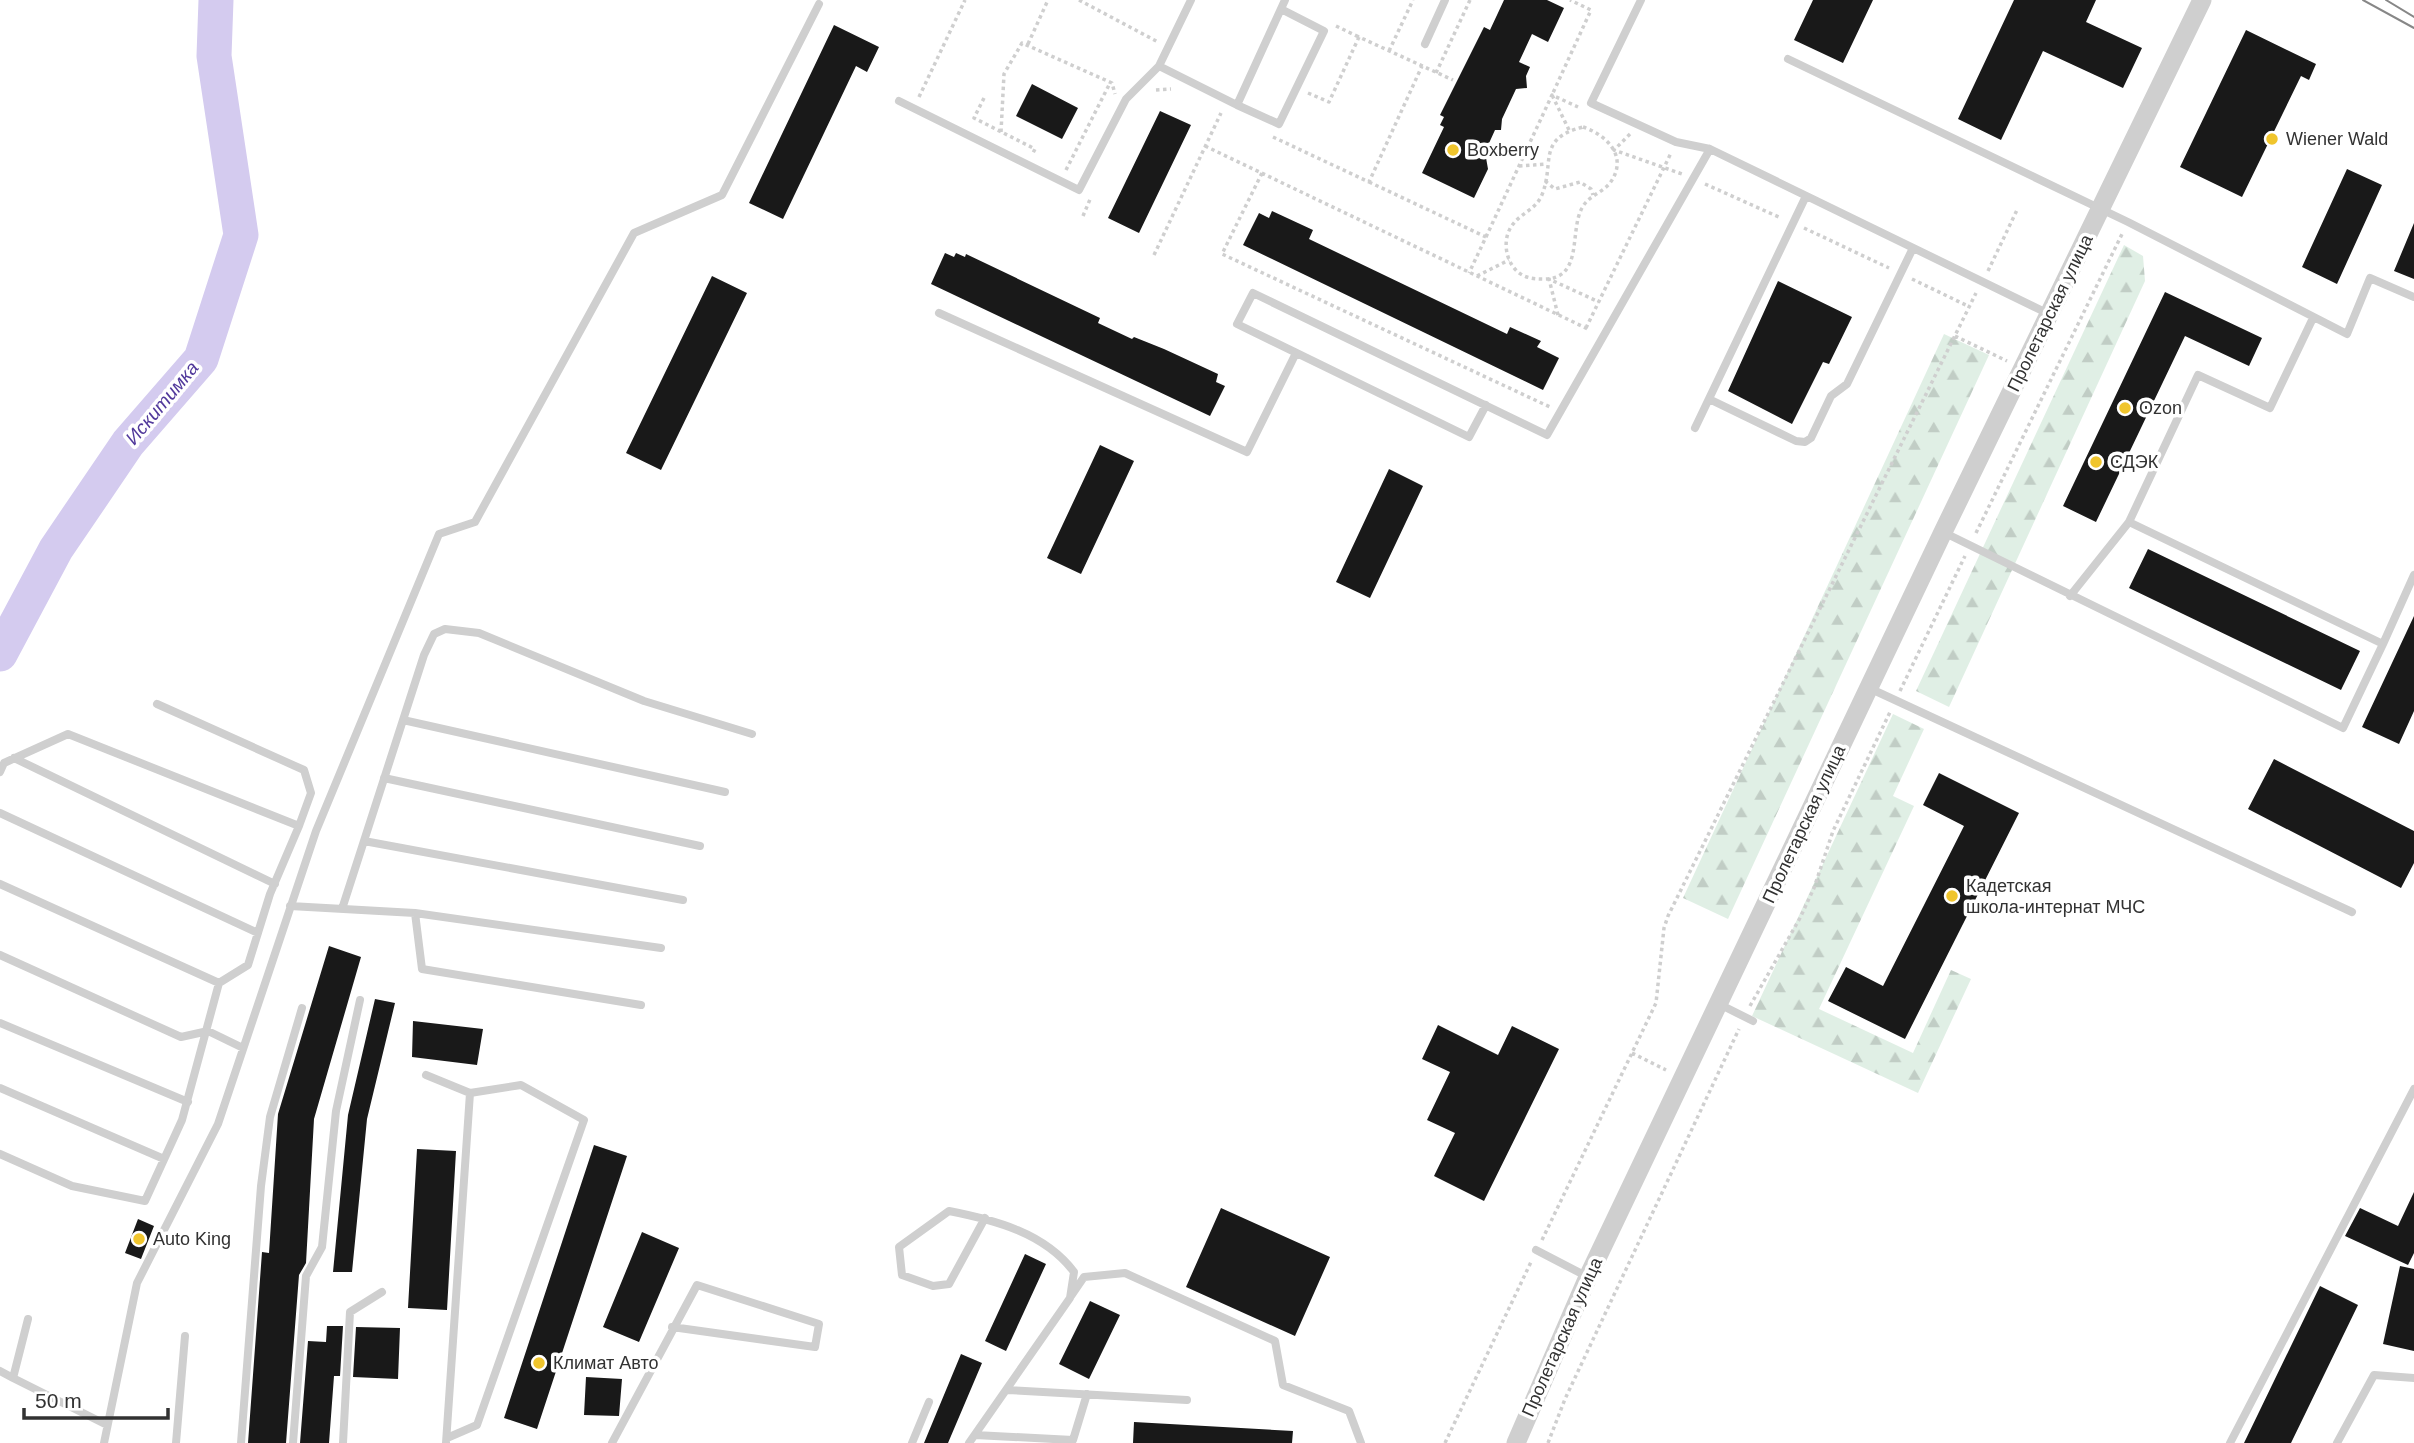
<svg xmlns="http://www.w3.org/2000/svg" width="2414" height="1443" font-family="Helvetica,sans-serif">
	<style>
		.forest { fill: url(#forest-firs) }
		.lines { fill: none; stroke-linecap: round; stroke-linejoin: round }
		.river { stroke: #d4cbef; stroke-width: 35 }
		.building { fill: #191919 }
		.path { stroke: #cfcfcf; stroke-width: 3.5; stroke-dasharray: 3.5 3.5; stroke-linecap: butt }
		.service { stroke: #cfcfcf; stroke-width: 8 }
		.tertiary { stroke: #cfcfcf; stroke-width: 19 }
		.tram { stroke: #878787; stroke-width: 2 }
		.poi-dot { fill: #f0c52d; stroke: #fff; stroke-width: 2.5 }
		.labels { text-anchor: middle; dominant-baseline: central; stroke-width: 7; stroke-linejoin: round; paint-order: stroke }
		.poi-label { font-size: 18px; fill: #323232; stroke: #fff; text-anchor: start }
		.street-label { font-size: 18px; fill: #323232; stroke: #fff }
		.water-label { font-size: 19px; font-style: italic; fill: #51399b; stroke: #fff }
	</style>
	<defs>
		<pattern id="forest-firs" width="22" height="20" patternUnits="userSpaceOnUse" patternTransform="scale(1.75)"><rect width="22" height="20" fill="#e0efe5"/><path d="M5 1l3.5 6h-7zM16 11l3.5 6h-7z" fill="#c1cdc5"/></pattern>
	</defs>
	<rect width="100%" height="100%" fill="#fff"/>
	<path class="forest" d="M 2124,245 L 2143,256 L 2145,281 L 1949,707 L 1916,691 Z
		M 1944,334 L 1989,355 L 1728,919 L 1683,898 Z
		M 1893,714 L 1924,729 L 1893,796 L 1914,806 L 1819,1009 L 1913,1053 L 1951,970 L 1971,979 L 1918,1093 L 1752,1016 Z"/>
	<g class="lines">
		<path class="river" d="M 0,654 L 56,549 L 128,443 L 201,359 L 241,235 L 214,56 L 216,0"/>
	</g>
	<path class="building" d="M 1504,0 L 1547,0 L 1564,8 L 1548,42 L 1532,34 L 1519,62 L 1530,67 L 1526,76 L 1527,88 L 1516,89 L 1502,119 L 1501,130 L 1495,130 L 1485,152 L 1488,169 L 1474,198 L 1422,173 L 1444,127 L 1440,125 L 1444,117 L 1440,115 L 1484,27 L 1490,30 Z
		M 1813,0 L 1873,0 L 1843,63 L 1794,40 Z
		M 2014,0 L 2096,0 L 2086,22 L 2142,48 L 2123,88 L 2043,51 L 2001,140 L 1958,119 Z
		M 834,25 L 879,47 L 867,72 L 856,66 L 783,219 L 749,203 Z
		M 2246,30 L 2316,64 L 2309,80 L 2301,76 L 2242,197 L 2180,167 Z
		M 1032,84 L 1078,108 L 1062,139 L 1016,116 Z
		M 1160,111 L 1191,125 L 1139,233 L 1108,218 Z
		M 2347,169 L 2382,185 L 2337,284 L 2302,267 Z
		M 1272,211 L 1313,230 L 1309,239 L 1507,334 L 1510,327 L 1541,341 L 1537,347 L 1559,358 L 1543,390 L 1243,245 L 1259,213 L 1269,218 Z
		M 2414,223 L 2414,279 L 2394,271 Z
		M 945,253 L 954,257 L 956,253 L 965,257 L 966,254 L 1100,318 L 1098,323 L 1132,339 L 1134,337 L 1164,349 L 1218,374 L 1216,382 L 1225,386 L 1210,416 L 931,284 Z
		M 712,276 L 747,293 L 661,470 L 626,453 Z
		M 1778,281 L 1852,317 L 1829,364 L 1823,362 L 1792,424 L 1728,391 Z
		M 2165,292 L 2262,338 L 2249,366 L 2185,336 L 2096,522 L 2063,506 Z
		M 1100,445 L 1134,461 L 1081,574 L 1047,558 Z
		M 1389,469 L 1423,486 L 1370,598 L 1336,582 Z
		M 2148,549 L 2360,651 L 2341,690 L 2129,588 Z
		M 2414,616 L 2414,711 L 2399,744 L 2362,727 Z
		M 2274,759 L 2414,831 L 2414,863 L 2401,888 L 2248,809 Z
		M 1939,773 L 2019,813 L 1905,1039 L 1828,1001 L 1846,967 L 1883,986 L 1964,826 L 1923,805 Z
		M 329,946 L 361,957 L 314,1119 L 306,1263 L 299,1275 L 286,1443 L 248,1443 L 262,1252 L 269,1253 L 278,1114 Z
		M 375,999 L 395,1003 L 367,1119 L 352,1272 L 333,1272 L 348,1115 Z
		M 413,1021 L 483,1029 L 477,1065 L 412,1057 Z
		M 1438,1025 L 1498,1055 L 1512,1026 L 1559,1049 L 1484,1201 L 1434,1176 L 1455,1133 L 1427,1120 L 1450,1072 L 1422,1059 Z
		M 594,1145 L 627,1156 L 537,1429 L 504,1418 Z
		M 417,1149 L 456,1151 L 447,1310 L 408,1308 Z
		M 2414,1192 L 2414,1253 L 2408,1265 L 2345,1236 L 2360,1208 L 2398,1226 Z
		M 1221,1208 L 1330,1257 L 1295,1336 L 1186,1287 Z
		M 138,1219 L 154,1226 L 141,1259 L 125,1253 Z
		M 642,1232 L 679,1248 L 639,1342 L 603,1327 Z
		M 1025,1254 L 1046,1264 L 1006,1351 L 985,1341 Z
		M 2400,1266 L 2414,1269 L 2414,1351 L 2383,1344 Z
		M 2320,1286 L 2358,1305 L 2291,1443 L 2244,1443 Z
		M 1090,1301 L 1120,1315 L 1089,1379 L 1059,1364 Z
		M 327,1326 L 343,1326 L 340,1376 L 334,1376 L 329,1443 L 300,1443 L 308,1341 L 326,1342 Z
		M 356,1327 L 400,1328 L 398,1379 L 353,1377 Z
		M 961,1354 L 982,1363 L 948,1443 L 924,1443 Z
		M 586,1377 L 622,1379 L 619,1416 L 584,1415 Z
		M 1134,1422 L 1293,1431 L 1292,1443 L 1133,1443 Z"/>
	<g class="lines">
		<path class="path" d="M 1079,0 L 1158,42
			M 1336,26 L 1359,37
			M 1028,44 L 1048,0
			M 1389,51 L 1413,0
			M 1436,73 L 1470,0
			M 1156,90 L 1171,89
			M 1308,93 L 1329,102 L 1359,37 L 1453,80
			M 919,97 L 965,0
			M 984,98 L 974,118 L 1035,149 L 1033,153
			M 1583,127 C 1607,135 1629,157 1610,183 C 1602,193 1588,196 1582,208 C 1569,231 1584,280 1543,279 C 1534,279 1525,278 1518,272 C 1504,260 1502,236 1514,223 C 1522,213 1535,209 1541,197 C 1556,164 1535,139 1583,127 Z
			M 1569,130 L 1552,95 L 1591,10 L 1570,0
			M 1001,132 L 1004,74 L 1022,43 L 1112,83 L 1115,94
			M 1630,134 L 1614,150 L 1682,174
			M 1273,137 L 1369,182 L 1422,66
			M 1205,146 L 1588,329
			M 1519,166 L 1547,164
			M 1066,170 L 1110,83
			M 1262,173 L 1222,254 L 1550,407
			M 1545,181 L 1555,189 L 1580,182 L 1591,189 L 1593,195
			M 1369,182 L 1486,237 L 1469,273
			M 1705,184 L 1781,218
			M 1083,216 L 1091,197
			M 1804,228 L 1889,268
			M 1486,237 L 1552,95 L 1578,107
			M 1154,255 L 1221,113
			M 1988,271 L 2017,210
			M 1477,276 L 1509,260
			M 1912,279 L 1970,307
			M 1558,315 L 1549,279 L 1599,302
			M 1586,328 L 1671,153
			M 1955,336 L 2007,361
			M 1976,533 L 2123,232
			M 1900,691 L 1965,556
			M 1750,1006 L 1800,918 L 1814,888 L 1833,831 L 1891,710
			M 1632,1053 L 1666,1070
			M 1542,1240 L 1656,1003 L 1664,928 L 1668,916 L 1976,293
			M 1445,1443 L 1531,1262
			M 1548,1443 L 1565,1399 L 1739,1029"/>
		<path class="service" d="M 1641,0 L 1591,103 L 1676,142 L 1710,149 L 2049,314
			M 1425,44 L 1445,0
			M 1788,59 L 2128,222 L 2347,334 L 2370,278 L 2414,297
			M 1159,66 L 1237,105 L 1285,0
			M 899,101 L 1079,190 L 1126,99 L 1159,66 L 1191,0
			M 1237,105 L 1279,124 L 1324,31 L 1281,9
			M 939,313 L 1247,452 L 1296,353
			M 1709,399 L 1796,441 L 1805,442 L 1811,438 L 1831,396 L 1847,384 L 1913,248
			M 1486,405 L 1469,437 L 1237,324 L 1253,293 L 1547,435 L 1710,149
			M 1695,428 L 1806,196
			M 2129,522 L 2198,375 L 2270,408 L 2313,318
			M 1943,532 L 2343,728 L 2383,644
			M 2070,596 L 2129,522 L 2383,644 L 2414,575
			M 1869,688 L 2352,912
			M 157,704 L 304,770 L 311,793 L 299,826
			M 403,720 L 725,792
			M 14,758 L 275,884
			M 0,772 L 4,763 L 68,734 L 299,826 L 270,894 L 248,965 L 219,983 L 182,1120 L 145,1201 L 72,1186 L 0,1154
			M 384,778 L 700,846
			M 0,813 L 258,933
			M 364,841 L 683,900
			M 0,884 L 219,983
			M 290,906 L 415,913 L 422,969 L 641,1005
			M 342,909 L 424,655 L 434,634 L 445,629 L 479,633 L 644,701 L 752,734
			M 415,913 L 661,948
			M 0,955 L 181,1037 L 208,1031 L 243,1048
			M 1719,1004 L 1753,1021
			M 0,1023 L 188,1102
			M 426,1075 L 470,1093
			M 0,1088 L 164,1159
			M 1536,1250 L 1588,1277
			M 1071,1296 L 1084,1277 L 1125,1273 L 1275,1341 L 1283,1385 L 1349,1411 L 1361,1443
			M 28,1319 L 13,1378 L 107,1425
			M 0,1371 L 13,1378
			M 1007,1390 L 1187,1400
			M 975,1435 L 1073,1440 L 1087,1394
			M 104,1443 L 137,1283 L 218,1124 L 316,831 L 439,534 L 475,522 L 634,233 L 722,195 L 819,4
			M 176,1443 L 185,1336
			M 241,1443 L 261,1186 L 270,1117 L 302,1008
			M 293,1443 L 306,1276 L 322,1247 L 336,1111 L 360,1000
			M 343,1443 L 350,1312 L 382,1292
			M 446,1443 L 470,1093 L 521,1085 L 584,1120 L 477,1425 L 447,1438
			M 612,1443 L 697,1285 L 819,1324 L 815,1347 L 672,1327
			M 912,1443 L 929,1402
			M 969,1443 L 1070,1298 L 1074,1272 C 1045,1233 995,1220 949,1211 L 899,1247 L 902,1275 L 933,1286 L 949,1284 L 985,1218
			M 2230,1443 L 2414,1089
			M 2337,1443 L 2374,1375 L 2414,1378"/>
		<path class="tertiary" d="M 1516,1443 L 1588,1277 L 1943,532 L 2202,0"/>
		<path class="tram" d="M 2363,0 L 2414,28
			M 2386,0 L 2414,17"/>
	</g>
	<g class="poi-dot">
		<circle cx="2272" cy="139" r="7"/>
		<circle cx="1453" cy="150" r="7"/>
		<circle cx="2125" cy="408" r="7"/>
		<circle cx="2096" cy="462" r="7"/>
		<circle cx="1952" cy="896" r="7"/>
		<circle cx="139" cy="1239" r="7"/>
		<circle cx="539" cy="1363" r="7"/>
	</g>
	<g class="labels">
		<g class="poi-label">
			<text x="2286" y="139">Wiener Wald</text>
			<text x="1467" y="150">Boxberry</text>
			<text x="2139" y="408">Ozon</text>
			<text x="2110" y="462">СДЭК</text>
			<text x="1966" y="886">Кадетская<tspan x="1966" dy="21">школа-интернат МЧС</tspan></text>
			<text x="153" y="1239">Auto King</text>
			<text x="553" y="1363">Климат Авто</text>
		</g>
		<g class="street-label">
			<text transform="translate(2050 313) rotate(-64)">Пролетарская улица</text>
			<text transform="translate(1804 824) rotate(-65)">Пролетарская улица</text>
			<text transform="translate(1562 1337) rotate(-66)">Пролетарская улица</text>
		</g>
		<g class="water-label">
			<text transform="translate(162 403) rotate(-50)">Искитимка</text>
		</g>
	</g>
	<path d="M24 1408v10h144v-10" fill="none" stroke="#323232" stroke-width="3.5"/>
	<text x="35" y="1408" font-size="21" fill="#323232" stroke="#ffffff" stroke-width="5" paint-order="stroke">50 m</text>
</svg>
